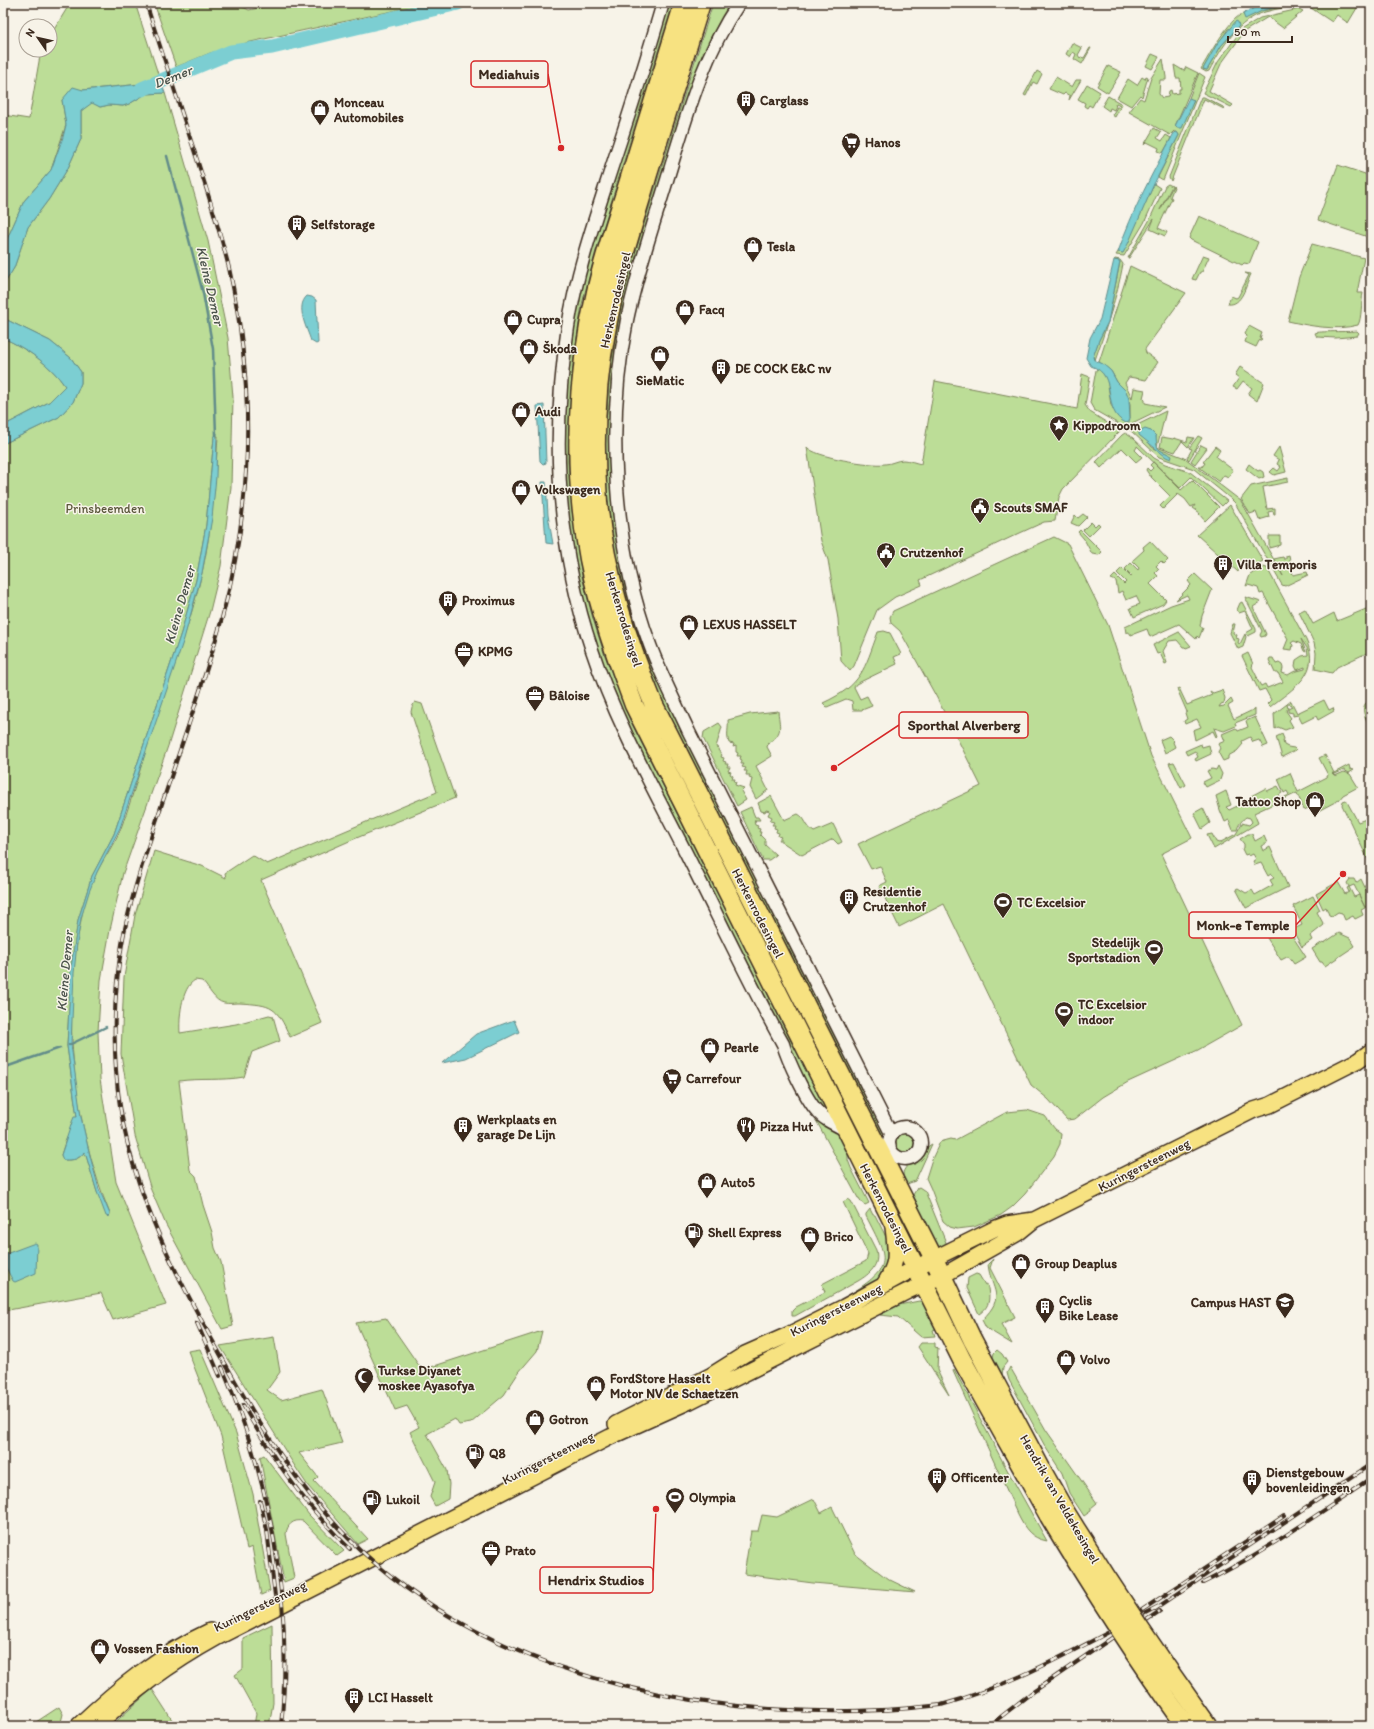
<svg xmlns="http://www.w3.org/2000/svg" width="1374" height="1729" font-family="Itim,sans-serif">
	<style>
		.green { fill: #bcdd97; stroke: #7c845a; fill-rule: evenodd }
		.water { fill: #7cced2; stroke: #628c8a }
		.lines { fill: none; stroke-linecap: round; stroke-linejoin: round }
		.stream { stroke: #628c8a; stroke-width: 2.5 }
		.river { stroke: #7cced2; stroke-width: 15 }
		.minor-casing { stroke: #3b2a1e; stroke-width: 15 }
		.major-casing { stroke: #3b2a1e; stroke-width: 18 }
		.highway-casing { stroke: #3b2a1e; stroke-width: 21 }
		.minor { stroke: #f7f3e8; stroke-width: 12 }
		.major { stroke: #f7e281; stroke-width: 15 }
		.highway { stroke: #f7e281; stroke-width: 18 }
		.rail-casing { stroke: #3b2a1e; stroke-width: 4 }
		.rail { stroke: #f7f3e8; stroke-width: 2.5; stroke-dasharray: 8; stroke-linecap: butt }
		.highway-bridge-casing { stroke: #3b2a1e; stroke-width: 21; stroke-linecap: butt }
		.highway-bridge { stroke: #f7e281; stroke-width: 18 }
		.labels { text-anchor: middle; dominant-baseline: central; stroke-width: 3; stroke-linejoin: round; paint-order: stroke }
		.poi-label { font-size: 13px; font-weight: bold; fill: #3b2a1e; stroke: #f7f3e8; text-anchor: start }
		.street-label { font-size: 13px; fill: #3b2a1e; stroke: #f7f3e8 }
		.park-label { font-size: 13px; fill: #5b573c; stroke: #f7f3e8 }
		.water-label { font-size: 14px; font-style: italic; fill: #4b534b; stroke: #f7f3e8 }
		.leader { fill: none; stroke: #d62828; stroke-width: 1.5 }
		.callout-dot { fill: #d62828; stroke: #f7f3e8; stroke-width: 1.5 }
		.callout { fill: #f7f3e8; stroke: #d62828; stroke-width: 1.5 }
		.callout-label { font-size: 14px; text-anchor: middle; font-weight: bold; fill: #3b2a1e }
	</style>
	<rect width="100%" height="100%" fill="#f7f3e8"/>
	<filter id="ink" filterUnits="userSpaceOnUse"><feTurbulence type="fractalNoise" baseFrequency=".025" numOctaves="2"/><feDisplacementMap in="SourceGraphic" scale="8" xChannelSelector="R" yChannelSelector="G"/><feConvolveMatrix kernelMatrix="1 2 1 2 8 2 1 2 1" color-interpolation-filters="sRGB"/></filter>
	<g filter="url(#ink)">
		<path class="green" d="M 61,3 L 135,3 L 159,77 L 141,84 L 83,90 L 62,100 L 66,125 L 51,170 L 24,201 L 3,248 L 3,115 L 29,119 L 41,50 L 50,50 L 50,36 L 69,5 Z
			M 154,3 L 235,3 L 249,10 L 281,3 L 429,3 L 246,43 L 210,53 L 176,67 Z
			M 667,3 L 673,3 L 595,254 L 582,304 L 573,363 L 570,407 L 568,461 L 572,510 L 582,577 L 593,619 L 604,653 L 630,720 L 786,1030 L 803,1064 L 817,1083 L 831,1118 L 810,1094 L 790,1048 L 631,732 L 603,668 L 590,629 L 570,541 L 563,456 L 565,405 L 575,317 L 590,255 Z
			M 713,3 L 730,3 C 713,29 702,57 692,85 L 620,328 L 613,377 L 610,423 L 633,604 L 888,1134 C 886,1148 889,1155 900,1162 L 897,1172 L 817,1009 L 669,715 L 647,666 L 624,591 L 615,551 L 607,493 L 605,436 L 609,378 L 619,313 L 632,262 Z
			M 1296,3 L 1307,3 C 1293,7 1278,8 1265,12 C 1238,20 1222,47 1209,71 L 1206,72 L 1201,69 C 1208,57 1230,17 1243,14 C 1258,11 1279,9 1296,3 ZM 1239,26 L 1221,46 L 1207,70 L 1203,69 L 1228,29 Z
			M 1317,3 L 1360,3 L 1348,23 L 1337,15 L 1332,22 L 1311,8 Z
			M 1299,9 L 1303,11 L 1283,28 L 1268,17 L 1245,31 L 1221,64 L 1209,91 L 1233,105 L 1231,107 L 1203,93 L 1218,62 L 1242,29 L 1260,18 Z
			M 1072,43 L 1082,48 L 1078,55 L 1080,58 L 1081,57 L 1084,58 L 1090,48 L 1091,48 L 1082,64 L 1074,59 L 1076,54 L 1073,52 L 1070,57 L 1066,54 Z
			M 1152,54 L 1159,57 L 1152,69 L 1146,66 Z
			M 1163,59 L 1166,77 L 1166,80 L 1160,80 L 1159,94 L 1162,98 L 1168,97 L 1169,91 L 1171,90 L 1172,94 L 1179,93 L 1179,89 L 1181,89 L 1180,78 L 1176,78 L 1174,65 L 1184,71 L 1186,67 L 1198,73 L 1175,126 L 1194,101 L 1189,98 L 1199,73 L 1205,77 L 1163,180 L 1158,177 L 1179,135 L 1177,132 L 1174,133 L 1174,131 L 1170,135 L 1129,112 L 1140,98 L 1144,100 L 1151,78 Z
			M 1108,66 L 1121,72 L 1108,93 L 1097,86 Z
			M 1037,71 L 1042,74 L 1037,84 L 1033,82 L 1026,96 L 1024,95 Z
			M 1146,76 L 1148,77 L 1142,97 L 1140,95 L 1131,106 L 1117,98 L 1128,79 L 1137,85 L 1142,77 L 1145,79 Z
			M 1056,77 L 1072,87 L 1076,80 L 1081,80 L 1069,100 L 1070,96 L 1065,93 L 1063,95 L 1049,89 Z
			M 1087,84 L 1100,92 L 1092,107 L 1089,105 L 1087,108 L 1084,106 L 1085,103 L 1078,99 Z
			M 165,93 L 208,241 L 228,338 L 233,397 L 231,487 L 221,566 L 210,611 L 168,746 L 123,873 L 110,930 L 101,980 L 98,1032 L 100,1079 L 116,1182 L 166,1305 L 113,1320 L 101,1293 L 3,1311 L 3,444 L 59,417 L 73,402 L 81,383 L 81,372 L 71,358 L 50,341 L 3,318 L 3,286 L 14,268 L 28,227 L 49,199 L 68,168 L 81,139 L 81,111 L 92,102 L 100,107 L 109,105 L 123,106 L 129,104 L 146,94 ZM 218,436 C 215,482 212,528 202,573 C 190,625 171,674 154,724 C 143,758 134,794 121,828 C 115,843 105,856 98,870 C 90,885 84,903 81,920 C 61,1017 73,1123 110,1214 L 97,1192 L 85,1152 C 78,1160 74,1160 64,1160 L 61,1155 L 65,1142 L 77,1117 L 67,1046 L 71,968 L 78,920 L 92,876 L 114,834 L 181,633 L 196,580 L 206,525 L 214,437 Z
			M 1108,96 L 1122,104 L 1115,117 L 1112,115 L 1117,107 L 1119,107 L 1120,105 L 1116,103 L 1115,105 L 1116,106 L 1114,110 L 1110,108 L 1109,111 L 1102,106 Z
			M 1201,97 L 1204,97 L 1225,108 L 1224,109 L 1204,99 L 1171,181 L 1169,177 Z
			M 1154,128 L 1161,132 L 1157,138 L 1162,141 L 1166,135 L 1171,138 L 1163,153 L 1158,151 L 1159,148 L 1147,142 L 1144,145 Z
			M 1338,165 L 1371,176 L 1371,238 L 1318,220 Z
			M 1154,184 L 1160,188 L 1144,223 L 1124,256 L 1116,255 L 1118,252 L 1123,253 Z
			M 1168,184 L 1172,186 L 1160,210 L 1173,186 L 1174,187 L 1170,197 L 1172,198 L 1158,228 L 1167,232 L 1165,236 L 1150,229 L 1154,219 L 1129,258 L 1128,258 L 1149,221 L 1165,186 Z
			M 1199,216 L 1258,242 L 1249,264 L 1244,263 L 1242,265 L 1191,240 L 1189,238 Z
			M 1312,244 L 1364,258 L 1357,293 L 1363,293 C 1361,302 1362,318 1358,325 C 1335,331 1310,326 1288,321 L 1299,277 Z
			M 1203,255 L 1209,257 L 1202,272 L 1200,272 L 1196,280 L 1192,279 Z
			M 1115,259 L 1120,260 L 1123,264 C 1117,297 1106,328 1095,360 L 1093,357 L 1099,340 L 1108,322 L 1120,262 L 1114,260 Z
			M 1130,266 L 1186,293 L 1145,349 L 1146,353 L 1158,362 L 1146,380 L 1129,377 L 1125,383 L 1132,398 L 1134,388 L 1145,390 L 1143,398 L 1145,400 L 1145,403 L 1165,407 L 1124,427 L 1094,410 L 1090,403 L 1096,370 L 1099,368 L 1107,379 L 1111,405 L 1118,417 L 1130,418 L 1130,404 L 1126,391 L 1117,382 L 1111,371 L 1099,362 Z
			M 1245,273 L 1251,274 C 1246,285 1242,306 1228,304 L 1231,296 L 1236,298 L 1238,297 L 1249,275 Z
			M 1249,326 L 1262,333 L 1260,338 L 1262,339 L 1259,341 L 1256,347 L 1245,342 L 1247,336 L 1245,334 Z
			M 1357,331 L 1359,333 L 1357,336 L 1336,338 L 1317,337 L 1315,333 C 1318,331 1349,332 1357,331 Z
			M 3,338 C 26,348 51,365 65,386 L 49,402 L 3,426 Z
			M 1240,367 L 1264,383 L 1257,401 L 1248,394 L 1252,388 L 1243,381 L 1237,389 L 1233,387 L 1239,378 L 1235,375 Z
			M 1082,374 L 1090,377 L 1085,405 L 1090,412 L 1120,431 L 1063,489 L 1059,497 L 1055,521 L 1044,522 L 1020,533 L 920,580 L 922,585 L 895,597 L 877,610 L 854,666 L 850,671 L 841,661 L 838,619 L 828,560 L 821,541 L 807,447 C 814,457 871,466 885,464 C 891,464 897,460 903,460 C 909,460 916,463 921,464 L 935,381 L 1077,409 Z
			M 1166,411 L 1157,447 L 1185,458 L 1241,501 L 1283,576 L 1274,559 L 1283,557 L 1284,559 L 1286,559 L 1286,556 L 1289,555 L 1293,575 L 1307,572 L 1308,575 L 1285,586 L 1282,585 L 1235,503 L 1231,499 L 1194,469 L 1159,457 L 1130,430 L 1131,428 ZM 1151,431 L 1156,436 C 1156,439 1155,444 1156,446 C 1158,452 1169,452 1172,458 L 1152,447 L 1147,440 L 1139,435 Z
			M 1125,433 L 1133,438 L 1154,458 L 1165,464 L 1190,472 L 1227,501 L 1222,506 L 1191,477 L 1180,488 L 1137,446 L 1137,447 L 1135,450 L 1142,457 L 1136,462 L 1122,448 L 1101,468 L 1096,462 L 1122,435 Z
			M 1198,436 L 1202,438 L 1189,460 L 1187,458 L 1192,449 L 1189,448 Z
			M 1162,437 L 1173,439 L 1174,438 L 1187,442 L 1188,437 L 1194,438 L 1188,447 L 1182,441 L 1175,452 L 1160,447 Z
			M 1201,445 L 1207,448 L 1195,464 L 1191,461 Z
			M 1215,446 L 1220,450 L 1216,457 L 1233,470 L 1228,477 L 1224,475 L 1219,482 L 1199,467 L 1202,467 L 1205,463 L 1203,462 Z
			M 1279,447 L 1286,472 L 1274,475 L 1270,472 L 1274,468 L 1278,471 L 1281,467 L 1277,464 L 1279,460 L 1273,456 Z
			M 1153,462 L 1181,490 L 1192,480 L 1219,507 L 1205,521 L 1199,514 L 1200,513 L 1193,508 L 1195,505 L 1191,507 L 1185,499 L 1178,494 L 1163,509 L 1160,506 L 1170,496 L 1151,477 L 1152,476 L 1150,476 L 1146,470 L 1147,468 L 1150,471 L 1153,468 L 1150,465 Z
			M 1249,464 L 1258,471 L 1260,470 L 1263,472 L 1264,477 L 1259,479 L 1246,469 Z
			M 1288,478 L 1288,482 L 1263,487 L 1267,509 L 1275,508 L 1275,515 L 1274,515 L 1273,511 L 1268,512 L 1269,517 L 1259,520 L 1256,512 L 1250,514 L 1241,499 L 1251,486 Z
			M 1230,505 L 1263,561 L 1248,569 L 1245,563 L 1240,566 L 1238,572 L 1197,535 Z
			M 1083,514 L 1087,517 L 1078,526 L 1071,523 L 1075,515 L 1078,518 Z
			M 1091,522 L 1095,526 L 1098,523 L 1100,525 L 1089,536 L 1083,530 Z
			M 1080,530 L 1102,552 L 1099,555 L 1092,554 L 1084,539 L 1078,532 Z
			M 1269,536 L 1280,536 L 1280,545 L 1269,548 Z
			M 1054,537 L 1068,544 L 1108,625 L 1151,756 L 1192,838 L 1161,854 L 1242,1025 L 1198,1050 L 1128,1082 L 1103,1097 L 1075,1119 L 1067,1120 L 1048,1099 L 1031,1085 L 944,904 L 899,927 L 879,886 L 887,882 L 880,866 L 871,869 L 858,844 L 981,786 L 937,698 L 900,631 L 891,623 L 890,617 L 893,611 Z
			M 1150,541 L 1168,560 L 1164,564 L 1161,561 L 1156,566 L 1159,569 L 1155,573 L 1158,576 L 1150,584 L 1166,600 L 1163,604 L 1134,617 L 1130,608 L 1140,604 L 1136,596 L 1126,600 L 1122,591 L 1118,593 L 1116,581 L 1111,579 L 1115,575 L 1124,584 L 1126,582 L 1117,573 L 1122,568 L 1131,577 L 1132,576 L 1125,569 L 1131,563 L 1138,570 L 1139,568 L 1132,561 L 1144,550 L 1143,547 Z
			M 1263,567 L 1267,568 L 1306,640 C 1322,674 1293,688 1270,707 L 1267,704 L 1271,700 L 1265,689 L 1259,691 L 1242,656 L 1248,653 L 1253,664 L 1252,667 L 1257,677 L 1256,678 L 1261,686 L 1265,684 L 1267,688 L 1283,682 L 1278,673 L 1275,673 L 1269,660 L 1270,658 L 1273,658 L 1276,664 L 1279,663 L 1282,665 L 1283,668 L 1282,673 L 1288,675 L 1293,672 L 1305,669 L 1305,667 L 1297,670 L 1295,666 L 1296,660 L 1302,656 L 1308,655 L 1307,648 L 1301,639 L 1306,652 L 1304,651 L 1301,644 L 1294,641 L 1291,643 L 1293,645 L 1292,650 L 1284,649 L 1288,639 L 1263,593 L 1260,594 L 1258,588 L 1248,585 L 1246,586 L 1250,575 Z
			M 1195,574 L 1212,590 L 1202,616 L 1200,626 L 1203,628 L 1199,638 L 1197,636 L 1196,639 L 1179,624 L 1150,637 L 1147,629 L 1131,635 L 1129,632 L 1126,633 L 1125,627 L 1171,605 L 1189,599 L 1187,595 L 1176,600 L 1191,585 L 1188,581 Z
			M 1245,597 L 1261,602 L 1253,607 L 1266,634 L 1265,636 L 1261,637 L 1260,635 L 1262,631 Z
			M 1242,602 L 1256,629 L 1256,632 L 1248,636 L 1246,633 L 1253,629 L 1245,611 L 1239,613 L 1237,610 L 1240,603 Z
			M 1371,607 L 1371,651 L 1337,667 L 1332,673 L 1315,669 L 1316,653 L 1314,643 L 1299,612 L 1305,609 L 1313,624 L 1334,613 L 1337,621 Z
			M 1233,624 L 1235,624 L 1233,633 L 1237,635 L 1236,638 L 1239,639 L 1238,643 L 1240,644 L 1245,634 L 1246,637 L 1243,647 L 1238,649 L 1230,633 Z
			M 884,631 L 890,633 L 901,654 L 894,657 L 897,664 L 856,684 L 854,687 L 860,699 L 867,696 L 872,706 L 862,710 L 853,710 L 852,701 L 846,699 L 827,707 L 823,703 C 862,685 864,670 878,632 Z
			M 1179,632 L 1191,646 L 1186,648 L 1185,647 L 1183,647 L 1177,640 L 1169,641 L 1163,651 L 1167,663 L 1165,664 L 1160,653 L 1157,654 L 1153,645 Z
			M 1179,688 L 1187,705 L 1212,695 L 1210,691 L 1213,693 L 1222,690 L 1225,698 L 1224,703 L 1221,704 L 1219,707 L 1224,706 L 1231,699 L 1233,703 L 1228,706 L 1234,719 L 1255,709 L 1255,715 L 1235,723 L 1236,726 L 1224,731 L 1214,728 L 1217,736 L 1216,737 L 1213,731 L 1195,740 L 1193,730 L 1201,727 L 1197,719 L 1185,724 L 1184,721 L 1187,719 L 1185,713 L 1187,712 L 1177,689 Z
			M 1371,699 L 1371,729 C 1366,718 1357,707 1371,699 Z
			M 1324,700 L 1329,710 L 1333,708 L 1334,711 L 1318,720 L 1316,716 L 1302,723 L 1298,715 L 1293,716 L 1293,713 L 1288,712 L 1288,709 L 1292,707 L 1290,704 L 1287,705 L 1288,708 L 1286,711 L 1291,718 L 1289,720 L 1293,727 L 1285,730 L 1278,727 L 1275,729 L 1274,714 L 1291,701 L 1297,713 Z
			M 415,702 L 422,704 L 455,798 L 354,839 L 261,880 L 322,1023 L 290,1037 C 276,1006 273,1005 239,1003 C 234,1003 228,1004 224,1003 C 214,1001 209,988 202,981 L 195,980 C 181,988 179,1019 180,1033 L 236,1024 L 269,1015 L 273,1016 L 280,1041 L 252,1052 L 244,1077 C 222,1081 200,1078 179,1081 L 190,1170 L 196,1176 L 203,1205 L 212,1232 L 215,1248 L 221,1262 L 233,1326 L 222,1329 L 166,1225 L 151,1190 L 135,1136 L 121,1054 L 124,977 L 135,915 L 154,851 L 202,866 L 226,878 L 225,873 L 252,855 L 267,864 L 437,792 L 411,712 L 412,707 Z
			M 778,711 C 780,730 783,732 768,744 L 767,747 L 772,756 L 756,766 L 768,790 L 756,799 L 750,787 L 752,779 L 749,778 L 750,775 L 746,775 L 747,771 L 744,771 L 746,768 L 742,767 L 744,764 L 741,764 L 742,760 L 740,759 L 741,756 L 737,756 L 738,753 L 736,752 L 736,746 L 733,747 L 734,744 L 729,743 C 726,734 729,729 728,720 L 750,714 Z
			M 1255,717 L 1268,745 L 1263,747 L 1259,740 L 1253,742 L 1250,737 L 1242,741 L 1243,744 L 1237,751 L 1228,756 L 1228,759 L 1223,761 L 1218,752 L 1220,748 L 1218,744 L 1225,741 L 1222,734 L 1236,728 L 1238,731 L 1248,727 L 1246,721 Z
			M 719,723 L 722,727 L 716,747 L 719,748 L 718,750 L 722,755 L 721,757 L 724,758 L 723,761 L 726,762 L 725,764 L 728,764 L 727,767 L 730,767 L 728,771 L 731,772 L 730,774 L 733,776 L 732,779 L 735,779 L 734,782 L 736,782 L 735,785 L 744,788 L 741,791 L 746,800 L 737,806 L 703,738 L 704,732 Z
			M 1282,734 L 1284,739 L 1283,741 L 1284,745 L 1288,747 L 1294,748 L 1296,750 L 1282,757 L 1276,737 Z
			M 1169,736 L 1174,741 L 1173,742 L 1175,747 L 1165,753 L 1160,740 Z
			M 1201,744 L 1202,747 L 1209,745 L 1211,754 L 1196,761 L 1195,759 L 1198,757 L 1195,751 L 1187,755 L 1185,751 Z
			M 1325,755 L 1334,773 L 1349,765 L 1350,769 L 1354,770 L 1349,773 L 1344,770 L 1335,774 L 1332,773 L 1335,776 L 1344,772 L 1350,774 L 1358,787 L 1343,795 L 1339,800 L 1318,811 L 1315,805 L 1304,810 L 1297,793 L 1254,813 L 1258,823 L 1214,849 L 1207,835 L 1212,834 L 1216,842 L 1219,843 L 1236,834 L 1242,823 L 1249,825 L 1252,822 L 1250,818 L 1246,817 C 1242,820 1238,825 1237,830 L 1233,830 L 1229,820 L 1225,822 L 1220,810 L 1216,796 L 1226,791 L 1231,805 L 1226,807 L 1229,810 L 1252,799 L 1251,796 L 1266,788 L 1267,791 L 1278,786 L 1282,793 L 1279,795 L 1281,799 L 1289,795 L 1287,791 L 1284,793 L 1278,779 L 1290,773 L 1298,792 L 1327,777 L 1328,775 L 1319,758 Z
			M 1174,762 L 1186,785 L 1181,788 L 1169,763 Z
			M 1218,766 L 1222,774 L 1220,780 L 1206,787 L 1203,782 L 1211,778 L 1207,771 L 1212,769 L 1216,770 Z
			M 771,796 L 784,820 L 798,814 C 806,818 805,826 814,832 L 833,824 L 842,842 L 838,844 L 833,839 L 802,855 L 782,842 L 782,840 L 779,840 L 781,837 L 778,836 L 779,833 L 776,832 L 777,829 L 774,828 L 775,825 L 772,825 L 774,822 L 770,821 L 772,817 L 768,815 L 770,811 L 766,810 L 765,812 L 761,811 L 758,803 Z
			M 1346,800 L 1358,822 L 1366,819 L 1368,824 L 1371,823 L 1371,866 L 1342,805 L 1343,801 Z
			M 751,807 L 755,817 L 758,817 L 760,820 L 754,820 L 756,821 L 754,821 L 755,825 L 758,826 L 757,828 L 760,829 L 759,832 L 761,832 L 760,835 L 765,840 L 765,845 L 776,855 L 769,860 L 763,860 L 740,812 Z
			M 1203,808 L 1210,823 L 1202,829 L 1194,813 Z
			M 1248,834 L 1252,834 L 1255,841 L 1264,836 L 1267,843 L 1261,846 L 1263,851 L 1270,847 L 1288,887 L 1246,908 L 1236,889 L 1238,888 L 1246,893 L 1252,890 L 1255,895 L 1273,885 L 1270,880 L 1274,878 L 1271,874 L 1268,876 L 1261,863 L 1255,865 L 1253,861 L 1256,859 L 1253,854 L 1249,856 L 1248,854 L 1245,855 L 1242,849 L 1244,848 L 1244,844 L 1240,839 Z
			M 1350,879 L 1354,879 L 1356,883 L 1361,879 L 1371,900 L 1371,907 L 1368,910 L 1367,907 L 1365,907 L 1354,885 L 1349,887 L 1354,897 L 1359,895 L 1365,908 L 1361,910 L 1363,915 L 1355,919 L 1353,916 L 1345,920 L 1342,913 L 1338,912 L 1332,916 L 1329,915 L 1326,907 L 1323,909 L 1316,894 L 1338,882 L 1345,894 L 1349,892 L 1347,888 L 1349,887 L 1347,883 Z
			M 1313,896 L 1320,910 L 1317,912 L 1324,925 L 1310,936 L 1312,940 L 1302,947 L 1294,933 L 1294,929 L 1302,925 L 1293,906 Z
			M 1287,928 L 1306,957 L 1294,964 L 1289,957 L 1287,957 L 1281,960 L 1267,938 Z
			M 1339,933 L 1350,938 L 1355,946 L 1325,966 L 1322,962 L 1320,962 L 1312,949 L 1323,942 L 1324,943 Z
			M 1027,1110 L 1045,1116 L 1055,1129 L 1061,1133 L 1060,1144 L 1054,1156 L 1025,1194 L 1012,1207 L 1001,1215 L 974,1227 L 957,1229 L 950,1227 L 943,1221 L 931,1189 L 926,1178 L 932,1159 L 940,1142 L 951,1139 L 955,1140 L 1007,1112 Z
			M 811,1111 L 839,1132 L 848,1144 L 848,1160 L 851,1168 L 869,1203 L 865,1205 L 862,1203 L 859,1198 L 858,1198 Z
			M896 1143a9 9 0 1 1 18 0a9 9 0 1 1-18 0Z
			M 932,1144 L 917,1177 L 915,1181 L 907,1184 C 896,1168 911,1165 920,1156 C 924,1152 926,1147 932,1144 Z
			M 919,1187 L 925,1191 L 947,1245 L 940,1247 L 936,1246 L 913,1195 L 917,1188 Z
			M 848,1199 L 851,1201 L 876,1250 C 880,1265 870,1274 858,1281 L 795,1316 L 792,1316 L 792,1311 L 796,1307 L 825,1292 L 822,1284 L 866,1261 L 868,1254 L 843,1202 Z
			M 870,1209 L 873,1215 L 875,1215 L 887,1239 L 890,1262 L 877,1282 L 851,1297 L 849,1295 C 894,1266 889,1261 866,1216 L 866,1214 Z
			M 993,1259 L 990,1268 L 1015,1317 L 1001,1324 L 1012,1344 L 986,1328 L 982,1320 C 1007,1295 991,1292 988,1264 Z
			M 976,1274 L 979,1275 L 985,1285 L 987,1284 C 990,1297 991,1306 979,1314 L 967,1288 L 968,1278 Z
			M 919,1301 C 933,1305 933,1316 936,1329 L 933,1330 L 935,1336 L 921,1337 L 898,1317 L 880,1315 L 899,1305 Z
			M 386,1318 L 422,1370 L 542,1331 L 537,1351 L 519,1372 L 504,1395 L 471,1423 L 459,1425 L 455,1419 L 427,1434 L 447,1470 L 449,1484 L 448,1499 L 435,1506 L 430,1497 L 435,1482 L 410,1432 L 419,1427 L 407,1406 L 395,1410 L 356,1323 Z
			M 274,1337 L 280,1372 L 267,1390 L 281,1400 L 322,1389 L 342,1443 L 299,1453 L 318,1477 L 314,1481 L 368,1539 L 358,1544 L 308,1486 L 296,1468 L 220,1346 Z
			M 921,1343 L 935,1343 L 935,1347 L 938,1348 L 937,1370 L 949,1395 C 938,1379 929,1363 918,1347 Z
			M 200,1349 L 236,1433 L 253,1494 L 270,1591 L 261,1595 L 252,1547 L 247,1549 L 221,1436 L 188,1351 Z
			M 997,1350 L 1002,1354 L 1007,1362 L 1003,1367 L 1002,1375 L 993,1357 L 994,1353 Z
			M 1010,1367 L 1046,1430 L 1097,1503 L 1091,1508 L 1091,1511 L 1084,1516 L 1069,1493 L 1062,1473 L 1046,1448 L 1009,1380 L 1007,1373 Z
			M 954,1369 L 1004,1464 L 1047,1541 C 1031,1538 1025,1529 1018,1515 L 953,1371 Z
			M 264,1455 L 309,1515 L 344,1551 L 337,1556 L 303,1521 C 293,1519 287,1525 286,1534 L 294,1578 L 284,1582 L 260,1457 Z
			M 814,1499 L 821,1513 L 832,1507 L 855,1554 L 888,1579 L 915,1592 L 813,1583 L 744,1574 L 751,1531 L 758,1531 L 762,1515 L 777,1517 Z
			M 272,1624 L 273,1703 L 269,1726 L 254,1726 L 256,1713 L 235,1675 L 243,1669 L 243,1638 Z
			M 152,1689 L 176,1726 L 111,1726 Z
			M 59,1707 L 63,1714 L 60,1726 L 30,1726 Z"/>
		<path class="water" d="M 1273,3 L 1296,3 L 1264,10 L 1245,19 L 1243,14 C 1252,8 1263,5 1273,3 Z
			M 1236,21 L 1238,22 L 1239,26 L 1221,46 L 1207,70 L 1203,69 L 1217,44 Z
			M 159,77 L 165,93 L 146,94 L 129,104 L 123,106 L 109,105 L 100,107 L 92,103 L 81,111 L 81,139 L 68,168 L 49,199 L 28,227 L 14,268 L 3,286 L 3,248 L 24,201 L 51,170 L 63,137 L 66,125 L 62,100 L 73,87 L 83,90 L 141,84 Z
			M 1189,98 L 1194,100 L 1182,128 L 1177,128 L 1175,126 Z
			M 1177,132 L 1179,135 L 1154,184 L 1128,244 L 1123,253 L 1118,252 C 1132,211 1153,172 1174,133 Z
			M 1114,260 L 1120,261 L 1108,322 L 1099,340 L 1093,357 L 1094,360 L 1103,364 L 1111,371 L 1117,382 L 1126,391 L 1129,399 L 1130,418 L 1129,422 L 1126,423 C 1100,411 1120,375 1091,366 L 1086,358 L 1090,338 L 1100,319 Z
			M 307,296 L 312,297 L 316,300 L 318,343 L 316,344 L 311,341 C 307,328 295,307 307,296 Z
			M 3,318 L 50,341 L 71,358 L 81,372 L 81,383 L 73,402 L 59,417 L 3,444 L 3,426 L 49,402 L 65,386 C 51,365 26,348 3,338 Z
			M 544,405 L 546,463 L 543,464 L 540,461 L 537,406 Z
			M 1145,429 L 1151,431 L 1156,436 C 1157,453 1158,448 1172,456 L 1171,459 L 1166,457 L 1139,435 L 1139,432 Z
			M 217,433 L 216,477 L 212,518 L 202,573 L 184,639 L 120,828 L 97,872 L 89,892 L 81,918 L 77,943 L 74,973 L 71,1044 L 76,1081 L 81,1117 L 90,1156 L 99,1189 L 110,1214 L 109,1217 L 106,1216 L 97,1192 L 85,1152 C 76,1160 76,1160 63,1160 L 61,1155 L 72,1122 L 74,1117 L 77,1117 L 67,1046 L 71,968 L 78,920 L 92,876 L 114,834 L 181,633 L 196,580 L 206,525 L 214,437 Z
			M 542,482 L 546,482 L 548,515 L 553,544 L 546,543 Z
			M 514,1020 L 519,1032 L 466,1058 L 442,1063 L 476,1034 Z
			M 35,1243 L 37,1244 L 36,1273 L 15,1282 L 13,1281 L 3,1262 L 3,1255 Z"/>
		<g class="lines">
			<path class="stream" d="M 167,156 L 203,293 L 213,349 L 216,435
				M 69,1045 L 106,1027
				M 3,1068 L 60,1048"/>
			<path class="river" d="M 142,89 L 231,52 L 272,47 L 458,3"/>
			<g class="minor-casing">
				<path id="minor" d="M 663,3 C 648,54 632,106 615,157 C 597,213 577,269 568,327 C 551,436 557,546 592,650 C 615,720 652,786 685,851 C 718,916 748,981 783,1044 C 788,1061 806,1099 817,1111 C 824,1120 836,1125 846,1130
					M 739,3 C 702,57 686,118 667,180 C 653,226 637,272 627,320 C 606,424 613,545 650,645 C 661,675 676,704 689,732 L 892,1135
					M889 1143a16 16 0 1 1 32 0a16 16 0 1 1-32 0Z"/>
			</g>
			<g class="major-casing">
				<path id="major" d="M 883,1286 C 899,1262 896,1255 893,1227
					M 616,1424 L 710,1376 L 745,1354 L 788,1335 L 844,1307 L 917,1267 L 994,1229 L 1007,1224 L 1034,1220
					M 78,1726 C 118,1688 160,1654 210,1631
					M 97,1726 C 133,1690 173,1662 218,1637 L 555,1465 L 610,1437 L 690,1401 L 908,1291 L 942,1276 L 1018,1233 L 1034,1220 L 1254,1110 L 1270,1105 L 1357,1061 L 1371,1051"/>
			</g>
			<g class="highway-casing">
				<path id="highway" d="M 684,3 C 666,63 647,123 628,184 C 617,219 604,255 596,292 C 576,378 572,472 589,559 C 599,609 616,657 634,705 L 962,1360 L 1049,1516
					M 701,3 C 683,60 666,117 648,174 C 633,226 615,278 606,332 C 595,388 594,446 598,502 C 605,573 627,640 654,705 L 934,1259 L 972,1339 L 1045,1476 L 1063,1508"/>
			</g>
			<use href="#minor" class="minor"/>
			<use href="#major" class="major"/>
			<use href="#highway" class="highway"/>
			<g class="rail-casing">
				<path id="rail" d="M 146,3 C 162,51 177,99 193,147 C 206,187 219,227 229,268 C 255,384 253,503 222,618 C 203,687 178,754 156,822 C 143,862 129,903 122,944 C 115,985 113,1028 116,1070 C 123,1178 173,1270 225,1363 C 260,1426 297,1486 348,1538 C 495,1686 738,1729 941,1705 C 1019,1684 1088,1642 1159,1606
					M 197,1323 L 220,1376
					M 222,1367 C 270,1480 294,1603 281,1726
					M 243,1405 C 272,1458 306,1507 350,1549
					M 260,1501 L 267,1530 L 275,1596
					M 1203,1583 C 1262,1554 1316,1515 1371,1479
					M 1155,1609 L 1371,1464
					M 1142,1610 L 1284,1516
					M 1118,1639 L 1160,1611
					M 989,1726 L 1030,1694 L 1122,1631"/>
			</g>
			<use href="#rail" class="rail"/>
			<g class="highway-bridge-casing">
				<path id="highway-bridge" d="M 1063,1508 C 1109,1583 1157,1655 1208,1726
					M 1049,1516 C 1092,1588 1137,1658 1186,1726"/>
			</g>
			<use href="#highway-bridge" class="highway-bridge"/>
		</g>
	</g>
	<defs>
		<g id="building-pin" transform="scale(1)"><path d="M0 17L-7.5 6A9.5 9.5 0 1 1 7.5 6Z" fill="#3b2a1e" stroke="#f7f3e8"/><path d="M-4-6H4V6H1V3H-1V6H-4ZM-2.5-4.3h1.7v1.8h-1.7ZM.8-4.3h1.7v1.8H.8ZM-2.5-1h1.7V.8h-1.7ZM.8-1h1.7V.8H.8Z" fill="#fff"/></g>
		<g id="shop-pin" transform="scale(1)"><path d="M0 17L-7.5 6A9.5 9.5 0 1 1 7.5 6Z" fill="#3b2a1e" stroke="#f7f3e8"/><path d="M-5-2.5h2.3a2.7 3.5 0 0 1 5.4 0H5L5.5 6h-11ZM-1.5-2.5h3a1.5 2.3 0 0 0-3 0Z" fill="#fff"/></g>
		<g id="supermarket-pin" transform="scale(1)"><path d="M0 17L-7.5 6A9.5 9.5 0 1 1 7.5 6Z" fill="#3b2a1e" stroke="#f7f3e8"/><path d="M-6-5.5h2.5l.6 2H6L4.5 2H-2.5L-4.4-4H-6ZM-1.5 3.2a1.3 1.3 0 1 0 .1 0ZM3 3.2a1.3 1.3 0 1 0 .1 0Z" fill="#fff"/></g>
		<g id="sight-pin" transform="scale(1)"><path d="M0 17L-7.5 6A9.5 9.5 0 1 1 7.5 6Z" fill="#3b2a1e" stroke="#f7f3e8"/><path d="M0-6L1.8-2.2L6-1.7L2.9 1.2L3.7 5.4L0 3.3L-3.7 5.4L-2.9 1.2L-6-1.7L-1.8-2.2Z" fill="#fff"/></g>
		<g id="civic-pin" transform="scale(1)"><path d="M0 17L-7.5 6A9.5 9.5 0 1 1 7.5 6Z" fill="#3b2a1e" stroke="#f7f3e8"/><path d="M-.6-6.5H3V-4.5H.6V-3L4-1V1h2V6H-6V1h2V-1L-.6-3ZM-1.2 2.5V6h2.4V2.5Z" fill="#fff"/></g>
		<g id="office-pin" transform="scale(1)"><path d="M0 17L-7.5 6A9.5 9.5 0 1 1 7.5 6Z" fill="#3b2a1e" stroke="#f7f3e8"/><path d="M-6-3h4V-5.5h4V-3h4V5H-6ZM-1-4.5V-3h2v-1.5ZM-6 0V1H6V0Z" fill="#fff"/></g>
		<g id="stadium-pin" transform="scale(1)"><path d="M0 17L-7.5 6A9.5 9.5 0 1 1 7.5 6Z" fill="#3b2a1e" stroke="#f7f3e8"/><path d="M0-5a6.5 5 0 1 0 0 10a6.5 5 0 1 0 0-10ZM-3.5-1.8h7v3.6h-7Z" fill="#fff"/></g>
		<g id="restaurant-pin" transform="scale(1)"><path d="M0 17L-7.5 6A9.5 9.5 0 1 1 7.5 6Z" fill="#3b2a1e" stroke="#f7f3e8"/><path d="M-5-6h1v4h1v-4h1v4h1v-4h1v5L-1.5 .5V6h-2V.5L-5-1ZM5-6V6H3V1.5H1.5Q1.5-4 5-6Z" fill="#fff"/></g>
		<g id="fuel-pin" transform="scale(1)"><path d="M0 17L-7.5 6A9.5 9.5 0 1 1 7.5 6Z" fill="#3b2a1e" stroke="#f7f3e8"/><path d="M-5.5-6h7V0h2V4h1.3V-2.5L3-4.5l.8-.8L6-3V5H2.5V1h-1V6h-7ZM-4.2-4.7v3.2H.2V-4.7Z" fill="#fff"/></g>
		<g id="school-pin" transform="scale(1)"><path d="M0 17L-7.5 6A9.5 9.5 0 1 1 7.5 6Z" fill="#3b2a1e" stroke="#f7f3e8"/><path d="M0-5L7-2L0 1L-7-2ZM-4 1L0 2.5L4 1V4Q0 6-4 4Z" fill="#fff"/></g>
		<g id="mosque-pin" transform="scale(1)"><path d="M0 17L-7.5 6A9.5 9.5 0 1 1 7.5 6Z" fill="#3b2a1e" stroke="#f7f3e8"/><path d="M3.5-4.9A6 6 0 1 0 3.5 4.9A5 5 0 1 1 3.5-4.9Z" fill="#fff"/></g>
	</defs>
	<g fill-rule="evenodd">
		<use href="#building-pin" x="746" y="100"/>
		<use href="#shop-pin" x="320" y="109"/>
		<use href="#supermarket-pin" x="851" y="142"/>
		<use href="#building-pin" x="297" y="224"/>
		<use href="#shop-pin" x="753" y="246"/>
		<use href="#shop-pin" x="685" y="309"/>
		<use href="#shop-pin" x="513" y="319"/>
		<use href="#shop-pin" x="529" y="348"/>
		<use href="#shop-pin" x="660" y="355"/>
		<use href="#building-pin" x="721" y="368"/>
		<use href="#shop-pin" x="521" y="411"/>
		<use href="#sight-pin" x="1059" y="425"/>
		<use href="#shop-pin" x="521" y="489"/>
		<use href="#civic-pin" x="980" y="507"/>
		<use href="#civic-pin" x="886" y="552"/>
		<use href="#building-pin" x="1223" y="564"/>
		<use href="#building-pin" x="448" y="600"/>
		<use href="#shop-pin" x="689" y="624"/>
		<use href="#office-pin" x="464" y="651"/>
		<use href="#office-pin" x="535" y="695"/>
		<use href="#shop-pin" x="1315" y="801"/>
		<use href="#building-pin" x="849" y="898"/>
		<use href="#stadium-pin" x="1003" y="902"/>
		<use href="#stadium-pin" x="1154" y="949"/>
		<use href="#stadium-pin" x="1064" y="1011"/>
		<use href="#shop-pin" x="710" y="1047"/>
		<use href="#supermarket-pin" x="672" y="1078"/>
		<use href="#building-pin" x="463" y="1126"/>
		<use href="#restaurant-pin" x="746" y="1126"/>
		<use href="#shop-pin" x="707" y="1182"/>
		<use href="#fuel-pin" x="694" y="1232"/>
		<use href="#shop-pin" x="810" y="1236"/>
		<use href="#shop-pin" x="1021" y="1263"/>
		<use href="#school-pin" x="1285" y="1302"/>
		<use href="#building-pin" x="1045" y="1307"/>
		<use href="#shop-pin" x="1066" y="1359"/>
		<use href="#mosque-pin" x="364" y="1377"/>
		<use href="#shop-pin" x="596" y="1385"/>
		<use href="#shop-pin" x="535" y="1419"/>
		<use href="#fuel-pin" x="475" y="1453"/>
		<use href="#building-pin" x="937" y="1477"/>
		<use href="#building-pin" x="1252" y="1479"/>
		<use href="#stadium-pin" x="675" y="1497"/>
		<use href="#fuel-pin" x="372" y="1499"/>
		<use href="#office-pin" x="491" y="1550"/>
		<use href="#shop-pin" x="100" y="1648"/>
		<use href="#building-pin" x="354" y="1697"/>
	</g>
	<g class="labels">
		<g class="poi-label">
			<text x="760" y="100">Carglass</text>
			<text x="334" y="102">Monceau<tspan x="334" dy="15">Automobiles</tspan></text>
			<text x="865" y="142">Hanos</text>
			<text x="311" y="224">Selfstorage</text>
			<text x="767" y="246">Tesla</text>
			<text x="699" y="309">Facq</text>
			<text x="527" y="319">Cupra</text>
			<text x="543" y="348">Škoda</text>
			<text x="735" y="368">DE COCK E&amp;C nv</text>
			<text x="660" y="380" text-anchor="middle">SieMatic</text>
			<text x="535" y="411">Audi</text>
			<text x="1073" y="425">Kippodroom</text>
			<text x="535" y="489">Volkswagen</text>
			<text x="994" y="507">Scouts SMAF</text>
			<text x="900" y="552">Crutzenhof</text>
			<text x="1237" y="564">Villa Temporis</text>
			<text x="462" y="600">Proximus</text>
			<text x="703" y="624">LEXUS HASSELT</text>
			<text x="478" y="651">KPMG</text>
			<text x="549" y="695">Bâloise</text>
			<text x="1301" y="801" text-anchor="end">Tattoo Shop</text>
			<text x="863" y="891">Residentie<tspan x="863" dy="15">Crutzenhof</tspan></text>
			<text x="1017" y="902">TC Excelsior</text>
			<text x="1140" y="942" text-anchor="end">Stedelijk<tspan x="1140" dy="15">Sportstadion</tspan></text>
			<text x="1078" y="1004">TC Excelsior<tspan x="1078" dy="15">indoor</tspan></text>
			<text x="724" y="1047">Pearle</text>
			<text x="686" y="1078">Carrefour</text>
			<text x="477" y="1119">Werkplaats en<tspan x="477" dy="15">garage De Lijn</tspan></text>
			<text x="760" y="1126">Pizza Hut</text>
			<text x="721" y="1182">Auto5</text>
			<text x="708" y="1232">Shell Express</text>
			<text x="824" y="1236">Brico</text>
			<text x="1035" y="1263">Group Deaplus</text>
			<text x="1059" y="1300">Cyclis<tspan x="1059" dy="15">Bike Lease</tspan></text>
			<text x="1271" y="1302" text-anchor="end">Campus HAST</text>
			<text x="1080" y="1359">Volvo</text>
			<text x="378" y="1370">Turkse Diyanet<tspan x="378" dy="15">moskee Ayasofya</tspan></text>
			<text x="610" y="1378">FordStore Hasselt<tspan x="610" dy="15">Motor NV de Schaetzen</tspan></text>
			<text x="549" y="1419">Gotron</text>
			<text x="489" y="1453">Q8</text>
			<text x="1266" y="1472">Dienstgebouw<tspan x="1266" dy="15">bovenleidingen</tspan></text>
			<text x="951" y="1477">Officenter</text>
			<text x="689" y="1497">Olympia</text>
			<text x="386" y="1499">Lukoil</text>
			<text x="505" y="1550">Prato</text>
			<text x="114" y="1648">Vossen Fashion</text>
			<text x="368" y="1697">LCI Hasselt</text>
		</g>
		<g class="street-label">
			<text transform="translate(615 300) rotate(-77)">Herkenrodesingel</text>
			<text transform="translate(624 619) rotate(73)">Herkenrodesingel</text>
			<text transform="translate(758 913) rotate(63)">Herkenrodesingel</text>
			<text transform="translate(1144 1165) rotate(-27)">Kuringersteenweg</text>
			<text transform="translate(886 1208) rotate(63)">Herkenrodesingel</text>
			<text transform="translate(836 1310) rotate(-27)">Kuringersteenweg</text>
			<text transform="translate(548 1458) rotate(-27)">Kuringersteenweg</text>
			<text transform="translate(1060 1499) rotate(60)">Hendrik van Veldekesingel</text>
			<text transform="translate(260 1606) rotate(-26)">Kuringersteenweg</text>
		</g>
		<g class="park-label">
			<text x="105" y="508">Prinsbeemden</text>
		</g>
		<g class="water-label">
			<text transform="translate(173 77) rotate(-22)">Demer</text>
			<text transform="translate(210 286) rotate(77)">Kleine Demer</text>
			<text transform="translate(180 605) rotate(-74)">Kleine Demer</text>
			<text transform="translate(65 971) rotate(-85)">Kleine Demer</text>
		</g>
	</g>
	<path class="leader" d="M561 148L548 74M834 768L899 725M1343 874L1296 925M656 1509L653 1580"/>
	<g class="callout-dot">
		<circle cx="561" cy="148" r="4"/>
		<circle cx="834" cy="768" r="4"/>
		<circle cx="1343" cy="874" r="4"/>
		<circle cx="656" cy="1509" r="4"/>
	</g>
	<g class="callout">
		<rect x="471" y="61" width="77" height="26" rx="4"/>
		<rect x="899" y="712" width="129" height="26" rx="4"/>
		<rect x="1189" y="912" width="107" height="26" rx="4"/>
		<rect x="540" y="1567" width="113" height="26" rx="4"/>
	</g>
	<g class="callout-label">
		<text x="509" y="79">Mediahuis</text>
		<text x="964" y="730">Sporthal Alverberg</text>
		<text x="1243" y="930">Monk-e Temple</text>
		<text x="596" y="1585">Hendrix Studios</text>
	</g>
	<rect width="1374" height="1729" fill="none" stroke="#f7f3e8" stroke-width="16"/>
	<rect x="8" y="8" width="1358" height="1713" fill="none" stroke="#3b2a1e" stroke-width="1.5" filter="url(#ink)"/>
	<g transform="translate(38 38) rotate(304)"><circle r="19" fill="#f7f3e8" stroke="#aca397"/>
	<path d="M0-3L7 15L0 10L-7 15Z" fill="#3b2a1e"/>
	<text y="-6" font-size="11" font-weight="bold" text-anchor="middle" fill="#3b2a1e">N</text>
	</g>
	<path d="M1228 36v6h64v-6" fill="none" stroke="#3b2a1e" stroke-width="2"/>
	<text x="1234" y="36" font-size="12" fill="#3b2a1e" stroke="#f7f3e8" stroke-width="3" paint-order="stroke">50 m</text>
</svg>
